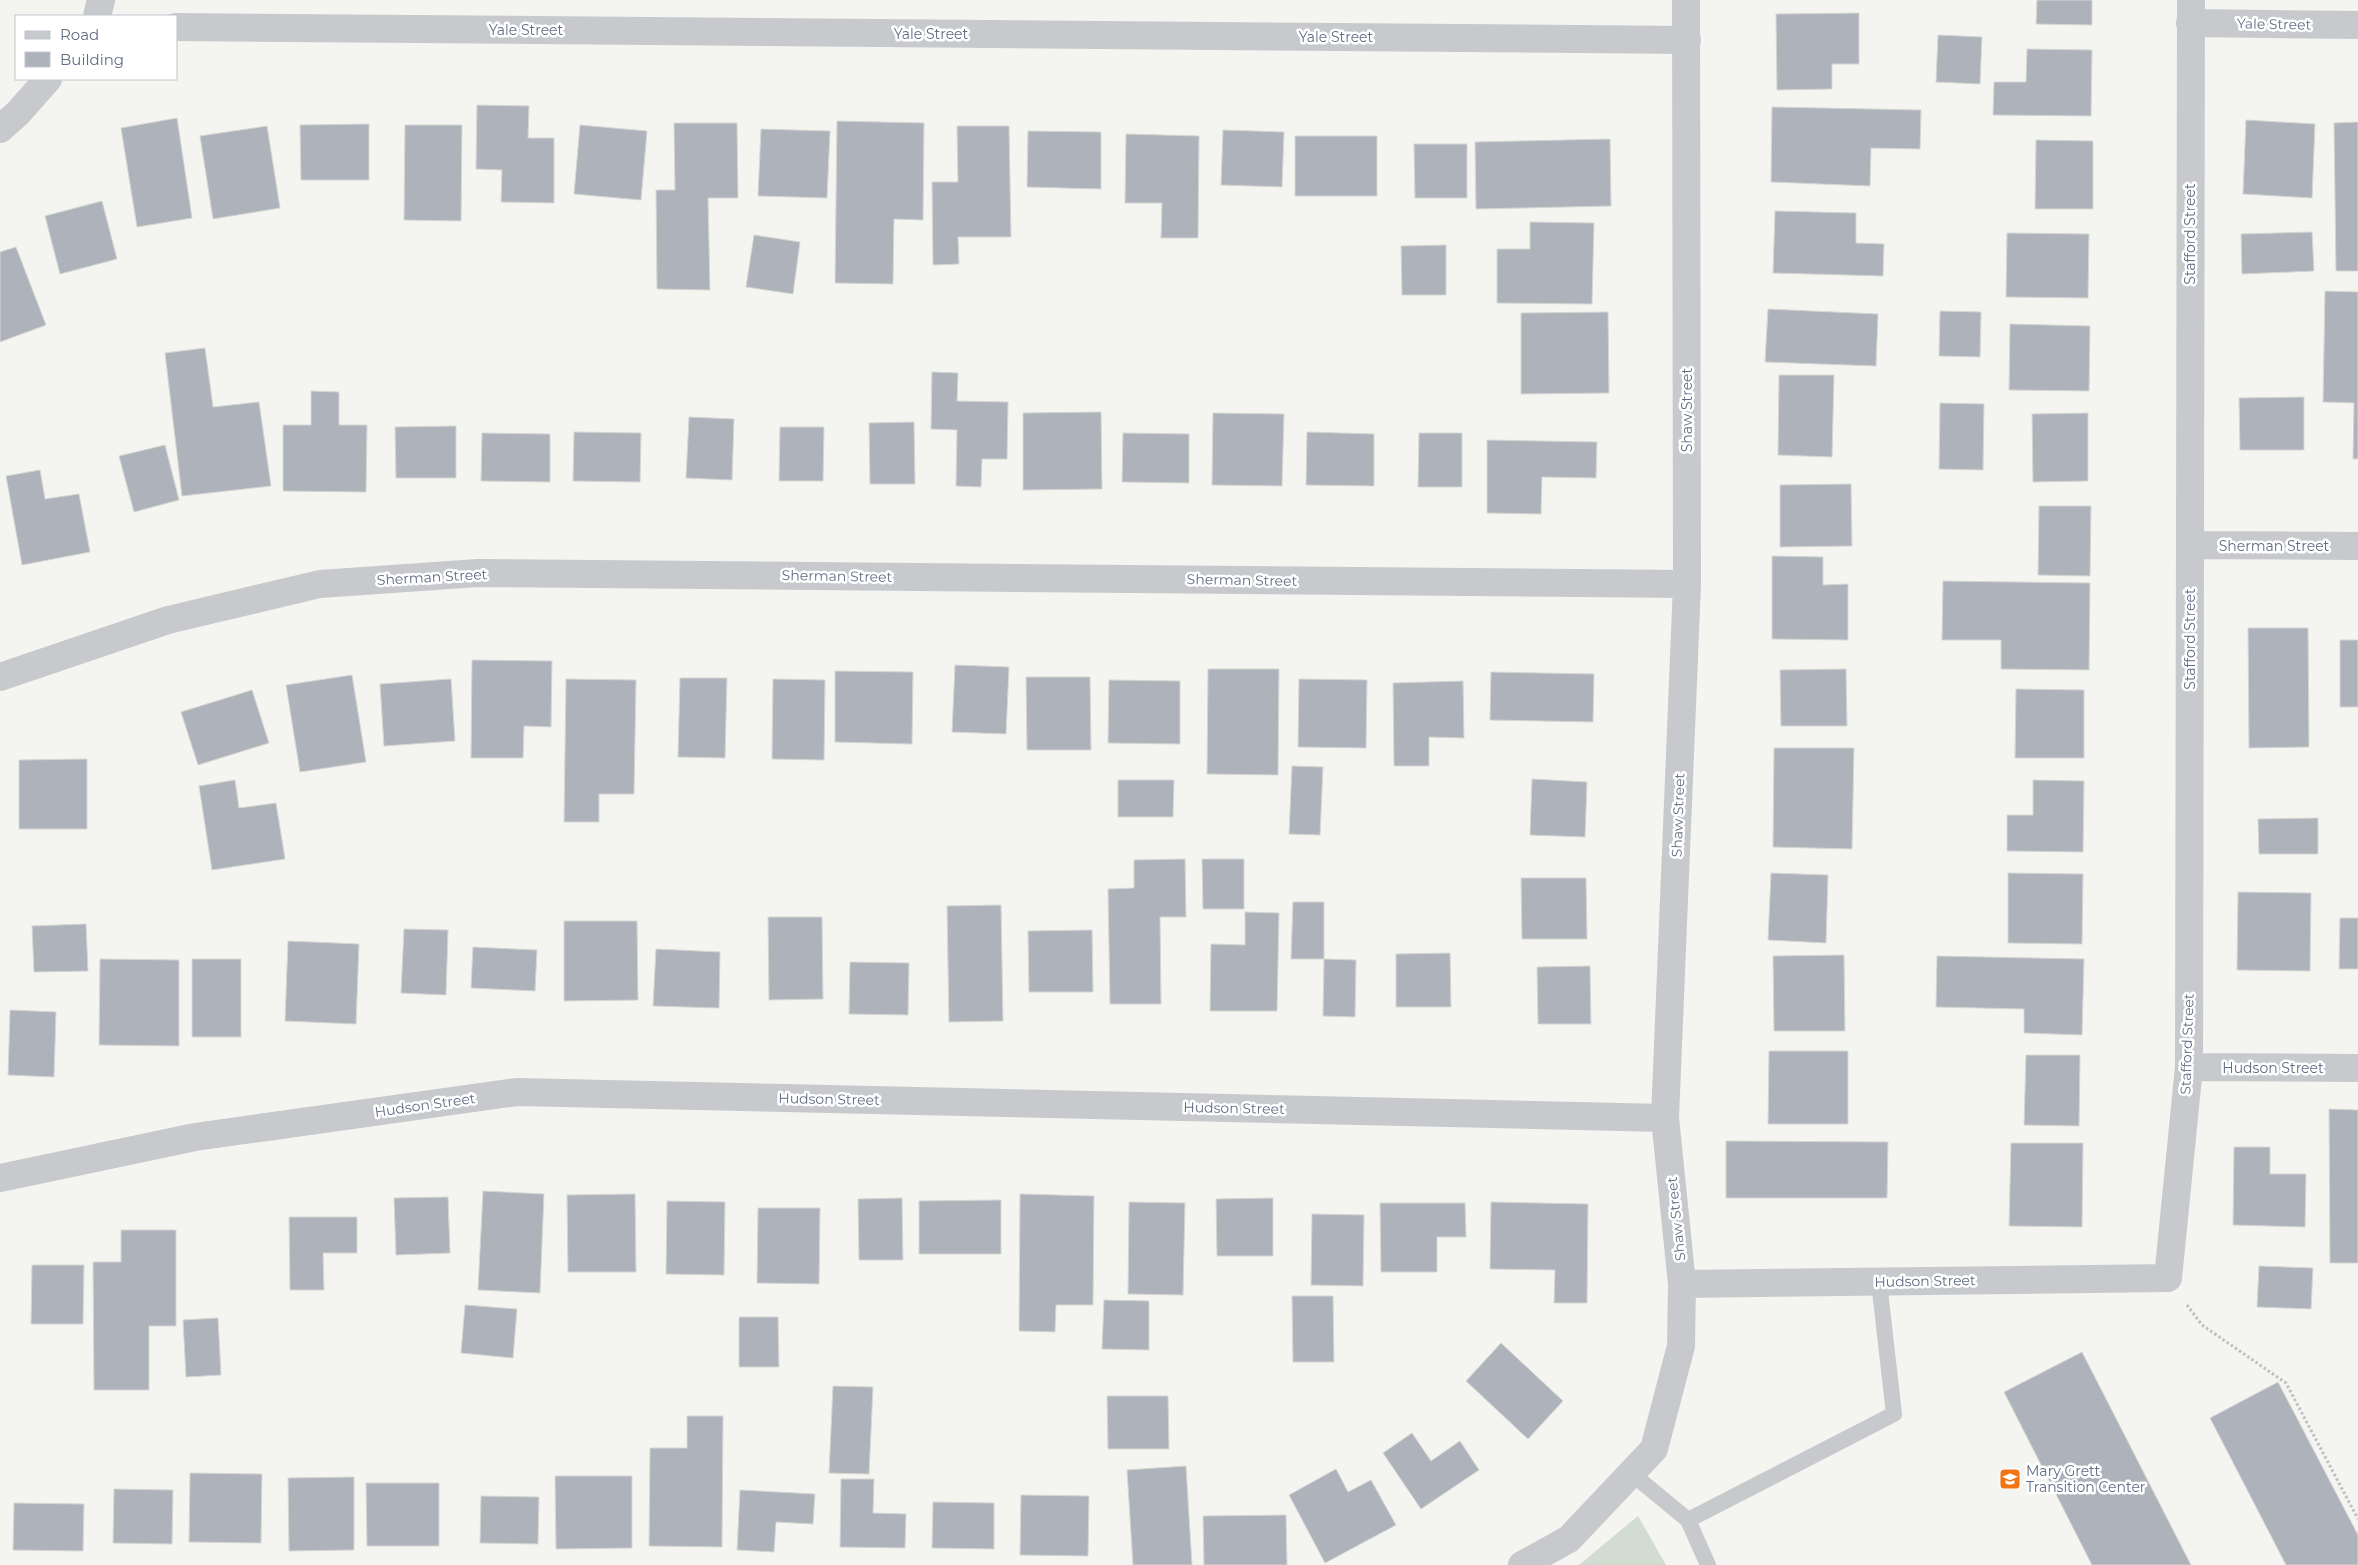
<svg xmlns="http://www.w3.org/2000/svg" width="2358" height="1565" font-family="Montserrat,sans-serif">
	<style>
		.green { fill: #d3dcd1 }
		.building { fill: #aeb3bb; stroke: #d5d6d3 }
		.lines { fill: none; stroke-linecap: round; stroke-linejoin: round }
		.path { stroke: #bdbfc2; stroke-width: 3; stroke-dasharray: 2.5 2.5; stroke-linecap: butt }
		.service { stroke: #c7c9cd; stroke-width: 16 }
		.minor { stroke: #c7c9cd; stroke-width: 28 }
		.labels { text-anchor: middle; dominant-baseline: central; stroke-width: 5; stroke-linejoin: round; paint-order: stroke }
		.street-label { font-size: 14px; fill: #616d84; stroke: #fff }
		.poi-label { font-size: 14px; fill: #616d84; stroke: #fff; text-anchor: start }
	</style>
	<rect width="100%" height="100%" fill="#f4f5f0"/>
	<path class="green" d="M 1638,1516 L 1666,1565 L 1579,1565 Z"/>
	<path class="building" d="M 2037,0 L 2092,0 L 2092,25 L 2036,24 Z
		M 1859,13 L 1859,64 L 1832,64 L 1832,89 L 1777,90 L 1776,14 Z
		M 1938,35 L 1982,37 L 1980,84 L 1936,82 Z
		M 2027,49 L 2092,50 L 2091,116 L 1993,115 L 1994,82 L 2026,82 Z
		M 477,105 L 529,106 L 528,138 L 554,138 L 554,203 L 501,202 L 502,170 L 476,169 Z
		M 1772,107 L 1921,110 L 1920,149 L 1871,148 L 1870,186 L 1771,182 Z
		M 177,118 L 192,218 L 137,227 L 121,128 Z
		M 2246,120 L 2315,124 L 2312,198 L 2243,194 Z
		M 837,121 L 924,123 L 923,220 L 894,219 L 893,284 L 835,283 Z
		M 2358,122 L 2358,271 L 2336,271 L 2334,123 Z
		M 674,123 L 737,123 L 738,198 L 708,198 L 710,290 L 657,289 L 656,190 L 675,190 Z
		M 369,124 L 369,180 L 301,180 L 300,125 Z
		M 405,125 L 462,125 L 461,221 L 404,220 Z
		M 580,125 L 647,131 L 641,200 L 574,194 Z
		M 267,126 L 280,208 L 213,219 L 200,136 Z
		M 957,126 L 1009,126 L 1011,237 L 958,237 L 959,264 L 933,265 L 932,182 L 958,182 Z
		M 761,129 L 830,131 L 827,198 L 758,196 Z
		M 1223,130 L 1284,132 L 1282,187 L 1221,185 Z
		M 1028,131 L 1101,132 L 1101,189 L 1027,187 Z
		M 1126,134 L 1199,136 L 1198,238 L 1161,238 L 1162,203 L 1125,203 Z
		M 1295,136 L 1377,136 L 1377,196 L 1295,196 Z
		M 1610,139 L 1611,206 L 1476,209 L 1475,142 Z
		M 2036,140 L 2093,141 L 2093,209 L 2035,209 Z
		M 1414,144 L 1467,144 L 1467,198 L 1415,198 Z
		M 102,201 L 117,259 L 60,274 L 45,216 Z
		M 1775,211 L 1856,213 L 1856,243 L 1884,244 L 1883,276 L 1773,273 Z
		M 1530,222 L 1594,223 L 1592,304 L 1497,303 L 1497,249 L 1530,249 Z
		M 2312,232 L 2314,271 L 2242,274 L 2241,234 Z
		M 2007,233 L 2089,234 L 2088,298 L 2006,297 Z
		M 754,235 L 800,242 L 793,294 L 746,287 Z
		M 1446,245 L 1446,295 L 1402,295 L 1401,246 Z
		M 16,247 L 46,325 L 0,342 L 0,252 Z
		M 2325,291 L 2358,292 L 2358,459 L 2353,459 L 2354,403 L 2323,402 Z
		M 1768,309 L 1878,314 L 1876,366 L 1765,362 Z
		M 1940,311 L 1981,312 L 1980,357 L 1939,356 Z
		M 1608,312 L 1609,393 L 1521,394 L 1521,313 Z
		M 2010,324 L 2090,326 L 2089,391 L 2009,390 Z
		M 205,348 L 213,407 L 259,402 L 271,486 L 182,496 L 165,353 Z
		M 932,372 L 958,373 L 957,401 L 1008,402 L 1007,459 L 982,459 L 981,487 L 956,486 L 957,430 L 931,429 Z
		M 1779,375 L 1834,375 L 1832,457 L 1778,455 Z
		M 311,391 L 339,392 L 339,425 L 367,425 L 366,492 L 283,491 L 283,425 L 311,425 Z
		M 2304,397 L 2304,450 L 2240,450 L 2239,398 Z
		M 1940,403 L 1984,404 L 1983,470 L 1939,469 Z
		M 1101,412 L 1102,489 L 1023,490 L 1023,413 Z
		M 1213,413 L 1284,414 L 1282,486 L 1212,485 Z
		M 2088,413 L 2088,481 L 2033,482 L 2032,414 Z
		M 689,417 L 734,419 L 732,480 L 686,478 Z
		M 914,422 L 915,484 L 870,484 L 869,423 Z
		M 456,426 L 456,478 L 396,478 L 395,427 Z
		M 780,427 L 824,427 L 823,481 L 779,481 Z
		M 574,432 L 641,433 L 640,482 L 573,481 Z
		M 1307,432 L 1374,434 L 1374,486 L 1306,485 Z
		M 482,433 L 550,434 L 550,482 L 481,481 Z
		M 1123,433 L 1189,434 L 1189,483 L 1122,482 Z
		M 1419,433 L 1462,433 L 1462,487 L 1418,487 Z
		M 1487,440 L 1597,442 L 1596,478 L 1542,477 L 1541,514 L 1487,513 Z
		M 165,445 L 179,500 L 134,512 L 119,456 Z
		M 40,470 L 45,499 L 79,494 L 90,552 L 22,565 L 6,476 Z
		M 1851,484 L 1852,546 L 1780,547 L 1780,485 Z
		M 2039,506 L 2091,506 L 2090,576 L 2038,575 Z
		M 1772,556 L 1823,557 L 1823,585 L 1848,584 L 1848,640 L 1772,639 Z
		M 1943,581 L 2090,583 L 2089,670 L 2001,669 L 2001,640 L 1942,640 Z
		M 2248,628 L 2308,628 L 2309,747 L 2249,748 Z
		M 2340,640 L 2358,640 L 2358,707 L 2340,707 Z
		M 472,660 L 552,661 L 551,727 L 524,726 L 523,758 L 471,758 Z
		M 955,665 L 1009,667 L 1006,734 L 952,732 Z
		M 1208,669 L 1279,669 L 1278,775 L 1207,774 Z
		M 1846,669 L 1847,726 L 1781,726 L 1780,670 Z
		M 835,671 L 913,672 L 912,744 L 835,742 Z
		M 1491,672 L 1594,674 L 1593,722 L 1490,720 Z
		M 352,675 L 366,762 L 300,772 L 286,685 Z
		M 1026,677 L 1090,677 L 1091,750 L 1027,750 Z
		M 680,678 L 727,678 L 725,758 L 678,757 Z
		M 451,679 L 455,741 L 384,746 L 380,684 Z
		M 566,679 L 636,680 L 634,794 L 599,794 L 599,822 L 564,822 Z
		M 773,679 L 825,680 L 824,760 L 772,759 Z
		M 1299,679 L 1367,680 L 1366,748 L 1298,747 Z
		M 1109,680 L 1180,681 L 1180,744 L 1108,743 Z
		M 1463,681 L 1464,738 L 1429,737 L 1429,766 L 1394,766 L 1393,683 Z
		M 2016,689 L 2084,690 L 2084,758 L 2015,758 Z
		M 252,690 L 269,743 L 198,765 L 181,712 Z
		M 1774,748 L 1854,748 L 1852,849 L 1773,847 Z
		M 87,759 L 87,829 L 19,829 L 19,760 Z
		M 1292,766 L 1323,767 L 1320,835 L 1289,834 Z
		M 1532,779 L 1587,782 L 1585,837 L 1530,835 Z
		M 235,780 L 239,808 L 276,803 L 285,859 L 212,870 L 199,786 Z
		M 1118,780 L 1174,780 L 1173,817 L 1118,817 Z
		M 2033,780 L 2084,781 L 2083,852 L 2007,851 L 2007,815 L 2033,815 Z
		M 2318,818 L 2318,854 L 2259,854 L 2258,819 Z
		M 1185,859 L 1186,917 L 1160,917 L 1161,1004 L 1110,1004 L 1108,889 L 1134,888 L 1134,860 Z
		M 1202,859 L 1244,859 L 1244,909 L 1203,909 Z
		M 1771,873 L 1828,875 L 1826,943 L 1768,940 Z
		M 2008,873 L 2083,874 L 2082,944 L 2008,943 Z
		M 1521,878 L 1586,878 L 1587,939 L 1522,939 Z
		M 2238,892 L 2311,893 L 2310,971 L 2237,970 Z
		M 1293,902 L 1324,902 L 1324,959 L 1291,959 Z
		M 1001,905 L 1003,1021 L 949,1022 L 947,906 Z
		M 1245,912 L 1279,913 L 1277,1011 L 1210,1011 L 1211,944 L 1245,945 Z
		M 768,917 L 822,917 L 823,999 L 769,1000 Z
		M 2340,918 L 2358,918 L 2358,969 L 2339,969 Z
		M 564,921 L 637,921 L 638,1000 L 564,1001 Z
		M 86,924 L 88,971 L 34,972 L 32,926 Z
		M 404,929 L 448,930 L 446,995 L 401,993 Z
		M 1092,930 L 1093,992 L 1029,992 L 1028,931 Z
		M 288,941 L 359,944 L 356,1024 L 285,1021 Z
		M 473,947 L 537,950 L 535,991 L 471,988 Z
		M 656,949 L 720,952 L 719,1008 L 653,1006 Z
		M 1450,953 L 1451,1007 L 1396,1007 L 1396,954 Z
		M 1844,955 L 1845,1031 L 1774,1031 L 1773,956 Z
		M 1937,956 L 2084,959 L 2082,1035 L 2024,1033 L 2024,1009 L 1936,1007 Z
		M 100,959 L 179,960 L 179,1046 L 99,1045 Z
		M 192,959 L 241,959 L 241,1037 L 192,1037 Z
		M 1324,959 L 1356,960 L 1355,1017 L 1323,1016 Z
		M 850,962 L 909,963 L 908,1015 L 849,1014 Z
		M 1590,966 L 1591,1024 L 1538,1024 L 1537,967 Z
		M 10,1010 L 56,1012 L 54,1077 L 8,1075 Z
		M 1769,1051 L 1848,1051 L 1848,1124 L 1768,1124 Z
		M 2026,1055 L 2080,1055 L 2079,1126 L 2024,1125 Z
		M 2329,1109 L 2358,1110 L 2358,1263 L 2330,1263 Z
		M 1726,1141 L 1888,1142 L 1887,1198 L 1726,1198 Z
		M 2011,1143 L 2083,1143 L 2082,1227 L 2009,1226 Z
		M 2234,1147 L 2270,1147 L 2270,1174 L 2306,1174 L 2305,1227 L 2233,1225 Z
		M 483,1191 L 544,1194 L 540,1293 L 478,1290 Z
		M 635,1194 L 636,1272 L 568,1272 L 567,1195 Z
		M 1020,1194 L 1094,1196 L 1093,1305 L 1056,1305 L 1055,1332 L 1019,1331 Z
		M 448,1197 L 450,1253 L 396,1255 L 394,1198 Z
		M 902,1198 L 903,1260 L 859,1260 L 858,1199 Z
		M 1273,1198 L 1273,1256 L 1217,1256 L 1216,1199 Z
		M 1001,1200 L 1001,1254 L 919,1254 L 919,1201 Z
		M 667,1201 L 725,1202 L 724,1275 L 666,1274 Z
		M 1129,1202 L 1185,1203 L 1183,1295 L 1128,1294 Z
		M 1491,1202 L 1588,1204 L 1587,1303 L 1554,1303 L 1555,1270 L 1490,1269 Z
		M 1380,1203 L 1465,1203 L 1466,1237 L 1437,1237 L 1437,1272 L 1381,1272 Z
		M 758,1208 L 820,1208 L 819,1284 L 757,1283 Z
		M 1312,1214 L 1364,1215 L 1363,1286 L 1311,1285 Z
		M 289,1217 L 357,1217 L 357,1253 L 323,1253 L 324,1290 L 290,1290 Z
		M 121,1230 L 176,1230 L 176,1326 L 149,1326 L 149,1390 L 94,1390 L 93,1262 L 121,1262 Z
		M 32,1265 L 84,1265 L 83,1324 L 31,1324 Z
		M 2259,1266 L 2313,1268 L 2311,1309 L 2257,1307 Z
		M 1292,1296 L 1333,1296 L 1334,1362 L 1293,1362 Z
		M 1104,1300 L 1149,1301 L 1149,1350 L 1102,1349 Z
		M 465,1305 L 517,1309 L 513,1358 L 461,1353 Z
		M 739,1317 L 778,1317 L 779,1367 L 739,1367 Z
		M 218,1318 L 221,1375 L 186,1377 L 183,1320 Z
		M 1501,1343 L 1563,1401 L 1528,1439 L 1466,1381 Z
		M 2082,1352 L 2191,1565 L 2092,1565 L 2004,1392 Z
		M 2278,1382 L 2358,1535 L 2358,1565 L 2286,1565 L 2210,1418 Z
		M 833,1386 L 873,1387 L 869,1474 L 829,1473 Z
		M 1107,1396 L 1168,1396 L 1169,1449 L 1108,1449 Z
		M 687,1416 L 723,1416 L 722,1547 L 649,1546 L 650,1448 L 687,1448 Z
		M 1412,1433 L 1431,1461 L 1460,1441 L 1479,1470 L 1421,1509 L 1383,1453 Z
		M 1186,1466 L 1192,1565 L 1133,1565 L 1127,1470 Z
		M 1336,1469 L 1348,1492 L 1371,1480 L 1396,1525 L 1325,1563 L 1289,1495 Z
		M 190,1473 L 262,1474 L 261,1543 L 189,1542 Z
		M 555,1476 L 632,1476 L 632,1548 L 556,1549 Z
		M 354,1477 L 354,1550 L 289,1551 L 288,1478 Z
		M 841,1479 L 874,1479 L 873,1513 L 906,1514 L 905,1548 L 840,1547 Z
		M 366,1483 L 439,1483 L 439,1546 L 367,1546 Z
		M 114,1489 L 173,1490 L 172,1544 L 113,1543 Z
		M 740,1490 L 815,1494 L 813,1524 L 776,1522 L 774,1552 L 737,1550 Z
		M 1021,1495 L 1089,1496 L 1088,1556 L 1020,1555 Z
		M 481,1496 L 539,1497 L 538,1544 L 480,1543 Z
		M 933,1502 L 994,1503 L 994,1549 L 932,1548 Z
		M 14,1503 L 84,1504 L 83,1551 L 13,1550 Z
		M 1286,1515 L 1287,1565 L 1204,1565 L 1203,1516 Z"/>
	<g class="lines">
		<path class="path" d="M 2187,1305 L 2202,1325 L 2286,1383 L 2358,1519"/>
		<path class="service" d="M 1631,1473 L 1688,1520 L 1894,1414 L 1879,1282
			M 1688,1520 L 1708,1565"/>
		<path class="minor" d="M 97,16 L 101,0
			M 2190,23 L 2358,25
			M 176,27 L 1687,40
			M 0,129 L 18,113 L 48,79
			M 2190,545 L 2358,546
			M 0,677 L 168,620 L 320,584 L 478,573 L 1687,584
			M 2189,1067 L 2358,1068
			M 0,1178 L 195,1137 L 517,1092 L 1665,1118
			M 1682,1284 L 2168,1278 L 2189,1067 L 2191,0
			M 1522,1565 L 1569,1539 L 1654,1449 L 1681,1346 L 1682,1284 L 1665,1118 L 1687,584 L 1686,0"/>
	</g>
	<defs>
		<g id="school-square" transform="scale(1.125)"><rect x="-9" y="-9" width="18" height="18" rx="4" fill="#f07515" stroke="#fff"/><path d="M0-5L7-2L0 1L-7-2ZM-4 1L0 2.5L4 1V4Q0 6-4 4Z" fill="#fff"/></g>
	</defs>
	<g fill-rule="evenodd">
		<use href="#school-square" x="2010" y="1479"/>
	</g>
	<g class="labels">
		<g class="street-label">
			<text transform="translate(2274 24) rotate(1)">Yale Street</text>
			<text x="526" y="30">Yale Street</text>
			<text x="931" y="34">Yale Street</text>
			<text x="1336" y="37">Yale Street</text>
			<text transform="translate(2190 234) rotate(-90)">Stafford Street</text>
			<text transform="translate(1687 410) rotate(-90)">Shaw Street</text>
			<text x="2274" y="546">Sherman Street</text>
			<text transform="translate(837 576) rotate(1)">Sherman Street</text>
			<text transform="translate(432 577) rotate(-3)">Sherman Street</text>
			<text transform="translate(1242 580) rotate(1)">Sherman Street</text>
			<text transform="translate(2190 639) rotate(-90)">Stafford Street</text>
			<text transform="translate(1678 815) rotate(-88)">Shaw Street</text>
			<text transform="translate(2187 1044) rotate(-88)">Stafford Street</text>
			<text x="2273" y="1068">Hudson Street</text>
			<text transform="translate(829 1099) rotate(1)">Hudson Street</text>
			<text transform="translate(425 1105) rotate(-8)">Hudson Street</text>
			<text transform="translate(1234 1108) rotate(1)">Hudson Street</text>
			<text transform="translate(1676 1219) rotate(-96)">Shaw Street</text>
			<text transform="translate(1925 1281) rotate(-1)">Hudson Street</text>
		</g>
		<g class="poi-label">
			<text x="2026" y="1471">Mary Grett<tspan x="2026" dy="16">Transition Center</tspan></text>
		</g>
	</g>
	<rect x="15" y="15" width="162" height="65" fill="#ffffff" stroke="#c0c5ce"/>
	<rect x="25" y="31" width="25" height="8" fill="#c7c9cd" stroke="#c0c5ce"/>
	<text x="60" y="40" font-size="15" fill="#616d84">Road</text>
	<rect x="25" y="52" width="25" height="15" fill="#aeb3bb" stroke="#c0c5ce"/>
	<text x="60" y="65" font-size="15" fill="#616d84">Building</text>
</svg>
